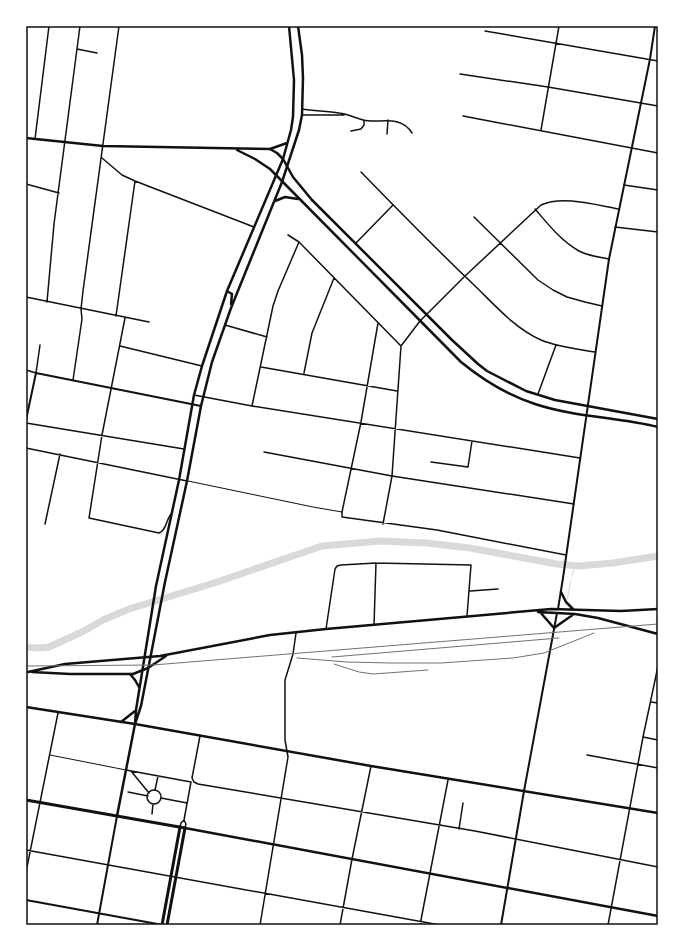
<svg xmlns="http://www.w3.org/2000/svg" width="684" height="951" font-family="Manrope,sans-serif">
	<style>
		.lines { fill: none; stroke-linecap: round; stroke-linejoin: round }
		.stream { stroke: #d9d9d9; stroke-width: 1 }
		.river { stroke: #d9d9d9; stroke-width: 7 }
		.service { stroke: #111; stroke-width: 1 }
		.pedestrian { stroke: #111; stroke-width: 1.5 }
		.minor { stroke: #111; stroke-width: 1.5 }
		.tertiary { stroke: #111; stroke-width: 2 }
		.secondary { stroke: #111; stroke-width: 2.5 }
		.primary { stroke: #111; stroke-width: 2.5 }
		.trunk { stroke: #111; stroke-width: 3 }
		.rail { stroke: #707070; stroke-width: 1 }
		.neatline { fill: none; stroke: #111; stroke-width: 1.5 }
	</style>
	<rect width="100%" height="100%" fill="#fff"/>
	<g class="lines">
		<path class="stream" d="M 572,576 L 575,566
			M 567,600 L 571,580"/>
		<path class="river" d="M 26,647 L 37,648 L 49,647 L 84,631 L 103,620 L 129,609 L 214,583 L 322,546 L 381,541 L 426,543 L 470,548 L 557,564 L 579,566 L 613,563 L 658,556"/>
		<path class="service" d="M 188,481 L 313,507 L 342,512
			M 50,755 L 126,770"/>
		<path class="pedestrian" d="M 126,770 L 191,782 L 184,820
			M 131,771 L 149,793
			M 155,790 L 158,776
			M147 797a7 7 0 1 1 14 0a7 7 0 1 1-14 0Z
			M 128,792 L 148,796
			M 161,798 L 187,803
			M 152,814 L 153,804
			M 180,827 L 181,823 L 184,820 L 186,824 L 185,828"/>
		<path class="minor" d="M 485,31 L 658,61
			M 77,49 L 97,53
			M 460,74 L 548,87 L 658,106
			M 302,109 C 314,111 327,111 339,113 C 348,114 355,118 363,120 C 380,124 400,114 412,133
			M 302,115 L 344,115
			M 463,116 L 658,153
			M 541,130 L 559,26
			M 351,131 L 361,129 L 364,125 L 364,120
			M 387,134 L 388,120
			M 35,139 L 49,26
			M 102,158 L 122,175 L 135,181 L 254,227
			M 361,172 C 398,210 435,248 473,284 C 494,304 514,328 541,340 C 558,347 577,349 595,352
			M 26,184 L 59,193
			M 624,185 L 658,190
			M 535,209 C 548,224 561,241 579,251 C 588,256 599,257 609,259
			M 474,217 L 538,280 L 553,290 L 567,297 L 585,302 L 602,306
			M 615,227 L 658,232
			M 288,235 L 299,242 L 401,346
			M 356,243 L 393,205
			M 26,297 L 149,322
			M 47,302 L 54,224 L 80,26
			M 116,316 L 135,181
			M 125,318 L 102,435 L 89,518 L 159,533 C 166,531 166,520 171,514
			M 378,323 L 361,422 L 342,512 L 342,517 L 437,530 L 566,555
			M 225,325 L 267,337
			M 120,346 L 202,366
			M 261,367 L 397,391
			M 26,370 L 36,373 L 40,345
			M 304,373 L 312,333 L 334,278
			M 73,380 L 82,319 L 81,309 L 83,291 L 119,26
			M 538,394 L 556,345
			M 194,395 L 252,406 L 580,458
			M 252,406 L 273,306 L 278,291 L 299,242
			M 26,423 L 184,449
			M 26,448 L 187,481
			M 264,452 L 392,476 L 574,504
			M 431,462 L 468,467 L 472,441
			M 45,524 L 60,454
			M 383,524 L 392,476 L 401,346 L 420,321 L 465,276 L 541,205 C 562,195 596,205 619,209
			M 470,591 L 498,589
			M 374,625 L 376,563
			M 326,629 L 335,569 L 337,566 L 341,565 L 376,563 L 471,565 L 467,616
			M 651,702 L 658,703
			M 200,736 L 192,778 L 194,782 L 198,784 L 475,831 L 658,867
			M 643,737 L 658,740
			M 587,755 L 658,768
			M 459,829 L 463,803
			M 26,850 L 440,925
			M 26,872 L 58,713
			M 260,925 L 288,757 L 285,740 L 285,680 L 293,654 L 296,633
			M 340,925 L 352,859 L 371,766
			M 420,925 L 448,780
			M 608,925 L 643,737 L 658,666"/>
		<path class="tertiary" d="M 26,420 L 36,373 L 201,406
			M 558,609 L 563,578 L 609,259 L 650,59 L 655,26
			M 26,900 L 163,925
			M 97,925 L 117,816
			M 501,925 L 524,791 L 557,613"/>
		<path class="secondary" d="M 26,138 L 103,146 L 270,149 L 277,153 L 283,159 L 293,177 L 312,200 L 452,340 L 478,364 L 487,371 L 526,391 L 555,400 L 658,419
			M 237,150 L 255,159 L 270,169 L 461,362 C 483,380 507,395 535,404 C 574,417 617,417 658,427
			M 561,592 L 566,602 L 573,609
			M 538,612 L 575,614 L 598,618 L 658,634
			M 540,612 L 554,628 L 574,614
			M 28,672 L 65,664 L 160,656 L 270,635 L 326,629 L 551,609 L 621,611 L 658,609
			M 32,672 L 70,674 L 133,674 L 148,668 L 166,656
			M 26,707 L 135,724 L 371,766 L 658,813"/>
		<path class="primary" d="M 270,149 L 287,143
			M 275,201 L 285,197 L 298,199
			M 227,291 L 232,294 L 231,304
			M 130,674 L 135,680 L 139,687
			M 121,722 L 135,711
			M 135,724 L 136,710 L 156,586 L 179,480 L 194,395 L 202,366 L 227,291 L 283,159 L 291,130 L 293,117 L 294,80 L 289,26
			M 117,816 L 135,724 L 141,706 L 165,582 L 187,481 L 201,406 L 212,362 L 231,308 L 282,182 L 299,130 L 302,115 L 303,78 L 302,55 L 298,26
			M 185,828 L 658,916"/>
		<path class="trunk" d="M 26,800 L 185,828 L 167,925
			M 162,925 L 180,827"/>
		<path class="rail" d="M 332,657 L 559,638
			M 297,658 L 347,662 L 391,663 L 441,663 L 513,658 L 544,653 L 594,633
			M 334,664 L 359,672 L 373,674 L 428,670
			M 26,666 L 153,665 L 658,624"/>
	</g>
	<rect width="684" height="951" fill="none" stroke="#ffffff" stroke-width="54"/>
	<rect x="27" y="27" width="630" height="897" class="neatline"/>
</svg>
